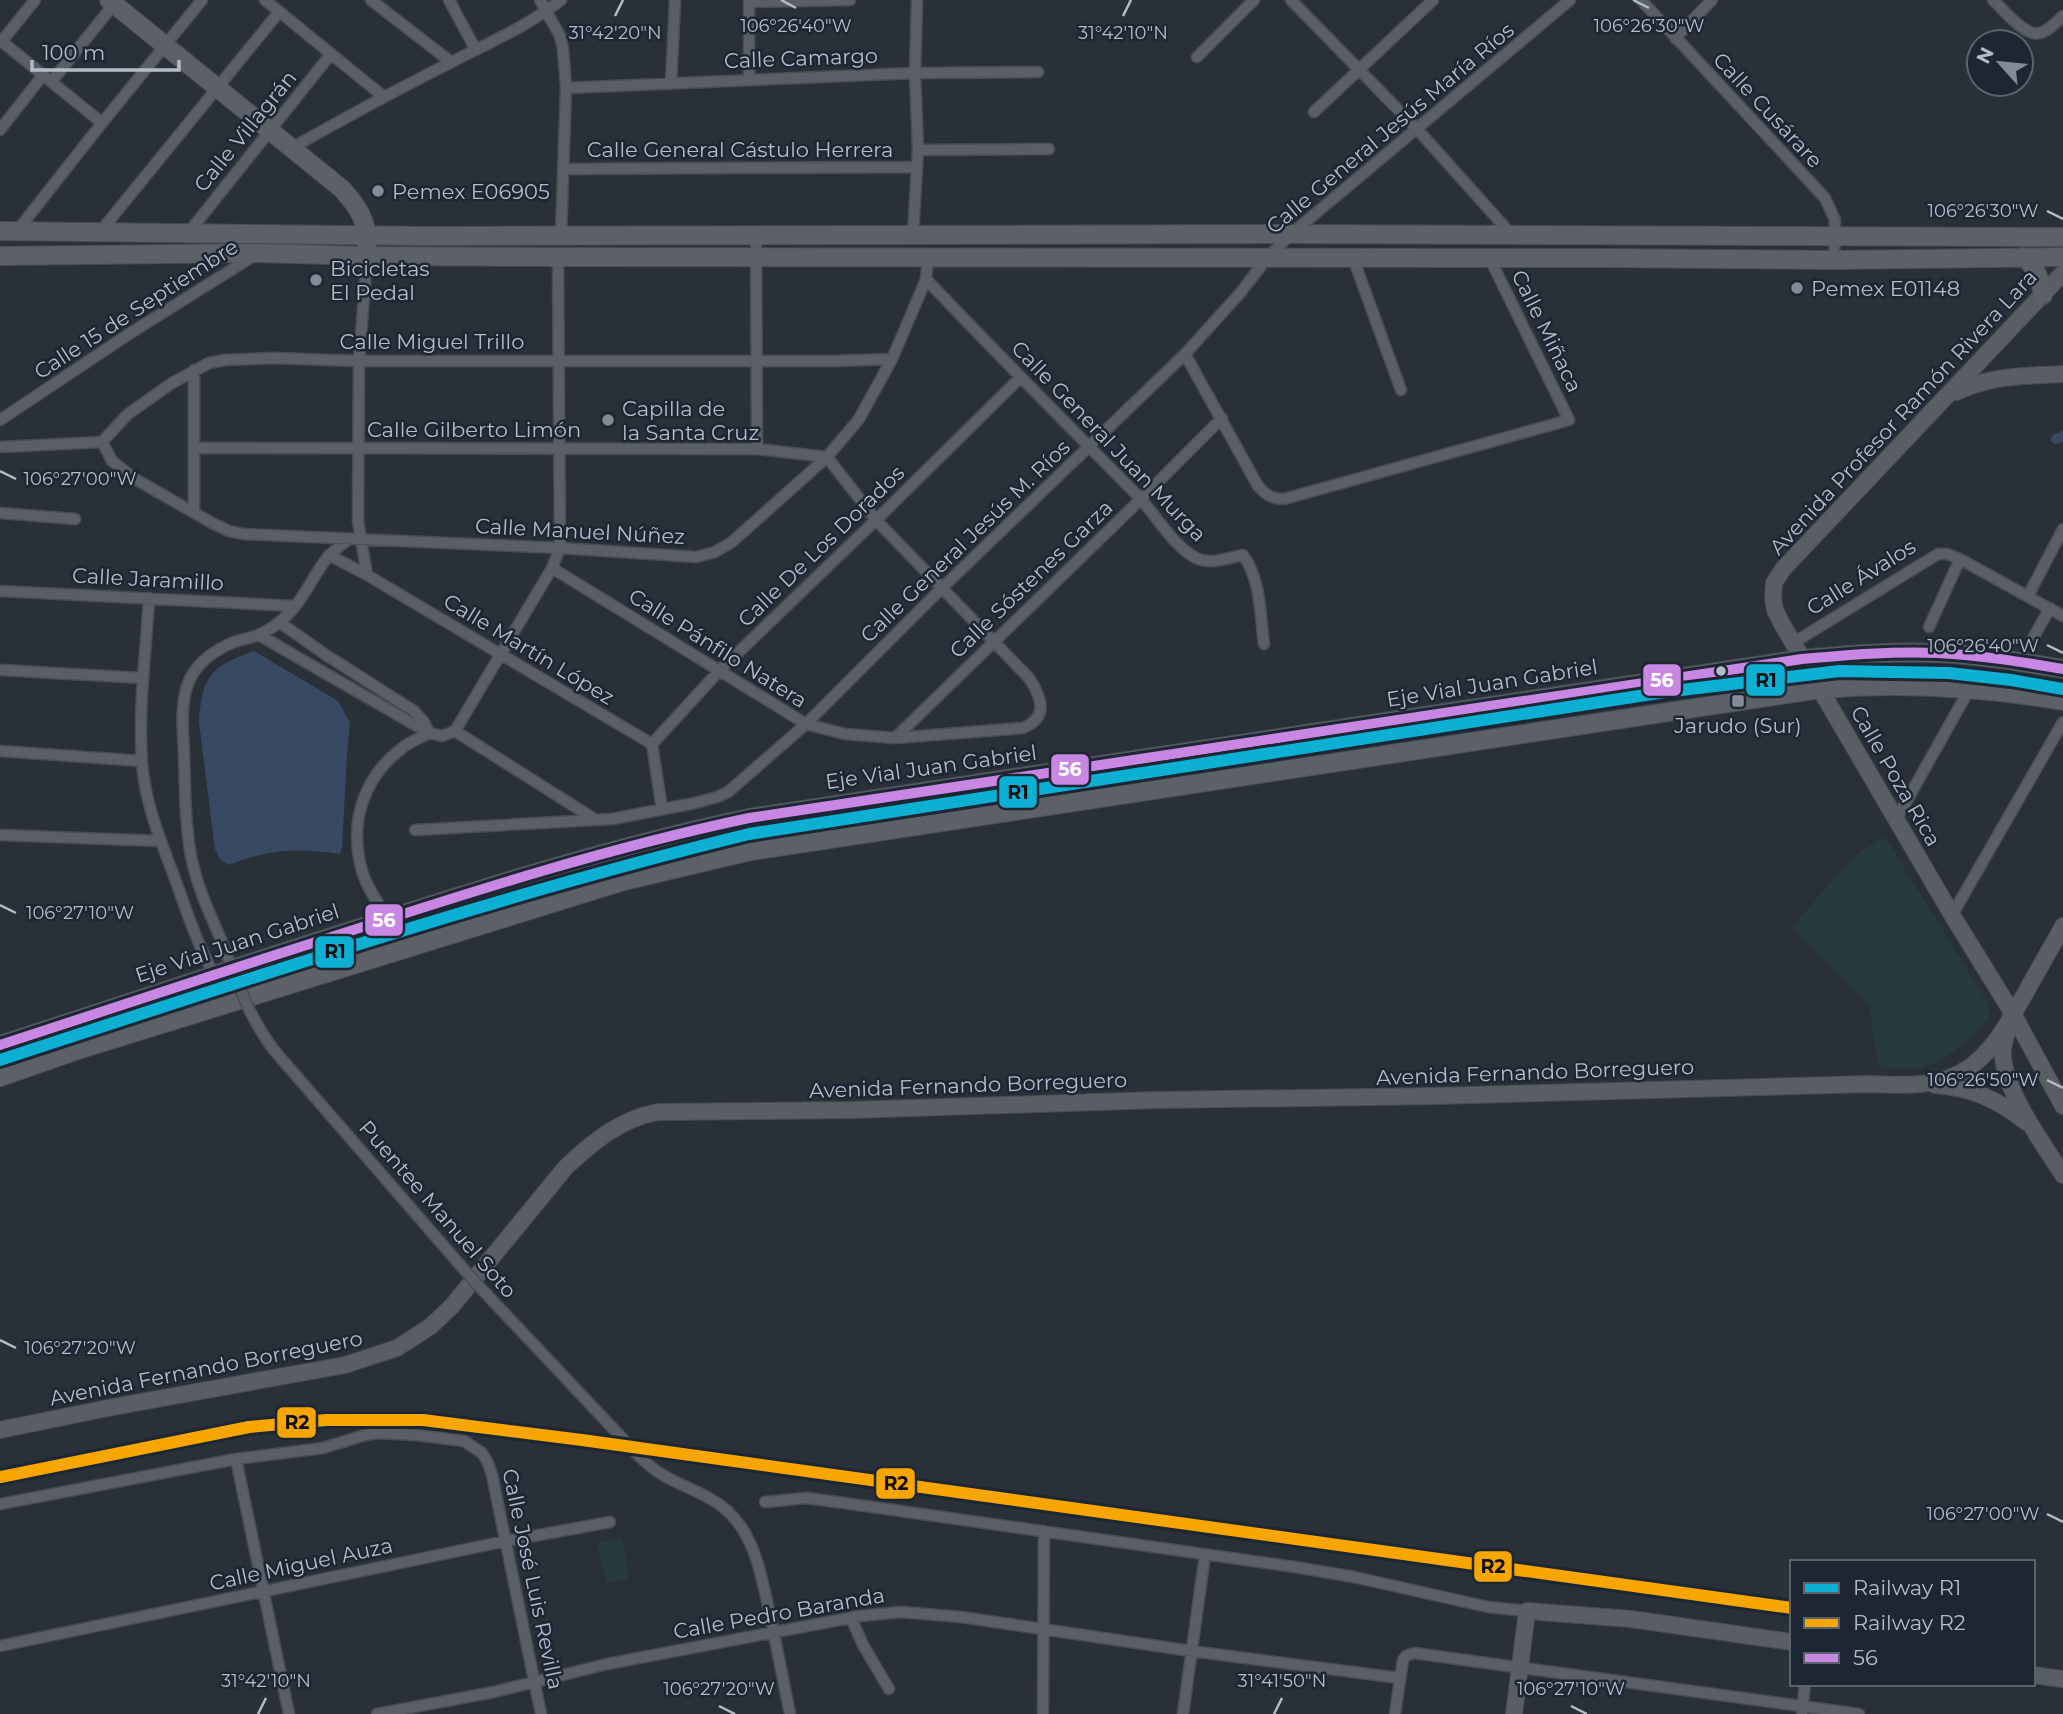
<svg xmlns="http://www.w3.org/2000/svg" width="2063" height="1714" font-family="Montserrat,sans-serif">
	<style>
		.green { fill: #273a3e }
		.water { fill: #384963 }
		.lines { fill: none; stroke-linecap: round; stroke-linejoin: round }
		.canal { stroke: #384963; stroke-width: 10 }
		.street-casing { stroke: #484c53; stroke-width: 13 }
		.secondary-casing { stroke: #484c53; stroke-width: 18 }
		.primary-casing { stroke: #484c55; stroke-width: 20 }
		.street { stroke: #5a5e66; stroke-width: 10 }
		.secondary { stroke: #595d64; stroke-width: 16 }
		.primary { stroke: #5c6168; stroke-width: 18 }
		.street-bridge-casing { stroke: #484c53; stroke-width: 13; stroke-linecap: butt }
		.street-bridge { stroke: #5a5e66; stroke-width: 10 }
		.bus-1-casing { stroke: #1d2633; stroke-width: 16 }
		.bus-1 { stroke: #c787e3; stroke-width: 10 }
		.rail-1-casing { stroke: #1d2633; stroke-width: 18 }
		.rail-2-casing { stroke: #1d2633; stroke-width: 18 }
		.rail-1 { stroke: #0dafd3; stroke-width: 12 }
		.rail-2 { stroke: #f7a600; stroke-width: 12 }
		.ticks { fill: none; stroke: #b4bcc9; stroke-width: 2.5 }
		.poi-dot { fill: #848b96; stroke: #1d2633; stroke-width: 2.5 }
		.bus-dot { fill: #b4bcc9; stroke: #1d2633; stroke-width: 2.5 }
		.labels { text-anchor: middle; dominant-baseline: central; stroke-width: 5; stroke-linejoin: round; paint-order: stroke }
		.street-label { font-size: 21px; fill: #b4bcc9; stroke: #1d2633 }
		.poi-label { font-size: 21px; fill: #b4bcc9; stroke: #1d2633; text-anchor: start }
		.ticks-label { font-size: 18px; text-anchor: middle; fill: #b4bcc9; stroke: #1d2633; stroke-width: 5; stroke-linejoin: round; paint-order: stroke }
		.line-badge { stroke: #1d2633; stroke-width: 2.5 }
		.badge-label { font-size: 19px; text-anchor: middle; font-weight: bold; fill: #fff }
		.pale-badge-label { font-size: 19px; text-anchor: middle; font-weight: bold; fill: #111 }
	</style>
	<rect width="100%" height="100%" fill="#2a3038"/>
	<path class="green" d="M 1885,837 L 1988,1003 C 1989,1006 1990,1011 1989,1014 C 1986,1031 1939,1064 1922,1067 C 1908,1070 1892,1067 1878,1067 L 1869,1005 L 1791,928 L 1855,855 Z
		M 621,1537 L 630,1578 L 607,1583 L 597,1543 Z"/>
	<path class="water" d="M 254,651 L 338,701 L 350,723 L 347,755 L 342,847 L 340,854 C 297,848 270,849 229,865 L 220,859 L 215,849 L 199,722 C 202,676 211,666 254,651 Z"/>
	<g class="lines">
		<path class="canal" d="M 2056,439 L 2063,436"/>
		<g class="street-casing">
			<path id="street" d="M 265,0 L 384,97
				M 371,0 L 451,62
				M 449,0 L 476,50
				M 540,0 L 560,36 L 563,49 L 566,88 L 561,235
				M 749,0 L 749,80
				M 1291,0 L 1417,129 L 1512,235
				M 1641,0 L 1825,198 L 1835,220 L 1834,260
				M 1993,0 C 2003,9 2025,37 2039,33 C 2048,32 2056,22 2063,16
				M 749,2 L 850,0
				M 1675,38 L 1712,0
				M 0,40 L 102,123
				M 2,41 L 35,0
				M 1197,57 L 1254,0
				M 52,81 L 114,4
				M 671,83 L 675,0
				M 566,88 L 915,73 L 1038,72
				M 1314,112 L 1433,0
				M 0,130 L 43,75
				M 290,149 C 343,119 396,90 450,63 C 488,43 528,26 561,0
				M 918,150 L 1049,149
				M 564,169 L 916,167
				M 17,231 L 102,123 L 202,0
				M 100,232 L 279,12
				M 189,232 L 331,54
				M 913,234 L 918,150 L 915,73 L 917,0
				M 756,235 L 757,449
				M 367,256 L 359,361 L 358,521 L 367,575
				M 1353,258 L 1401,390
				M 926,279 C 995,352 1067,424 1138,496 C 1156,515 1173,546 1196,558 C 1210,565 1228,558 1243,555 C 1261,580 1260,614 1264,644
				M 1185,354 L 1258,486 C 1266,495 1272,499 1284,499 L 1569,420 L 1490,259
				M 0,420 L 129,334 L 255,255
				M 102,442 L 112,461 L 135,479 L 212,523 L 229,531 L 243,534 L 560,548 L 696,557 L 715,552 L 732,542 L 827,457 L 859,419 L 892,359 L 919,296 L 926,279 L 928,258
				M 0,447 L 102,442 L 128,414 L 172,383 L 209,363 L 225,360 L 274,358 L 359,361 L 833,361 L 892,359
				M 195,448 L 757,449 L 827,457 L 876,520 L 1029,678 C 1042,698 1049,717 1023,728 L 895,738 L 845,734 L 806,724 L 552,568
				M 194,512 L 194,370
				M 0,513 L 75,519
				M 329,555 L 367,575 L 652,744 L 662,809
				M 0,591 L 295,606
				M 2028,596 L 2063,529
				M 149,598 C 146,653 138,708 142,763 C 145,803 160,839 174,876 C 186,910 197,943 214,975
				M 279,622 L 326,655 L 414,711 L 424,722 L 429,733
				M 1929,627 L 1960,559
				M 259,635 L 429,733 L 442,736 L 455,731
				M 2033,638 L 2050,608
				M 1793,643 L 1938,554 L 1947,554 L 1960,559 L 2063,616
				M 0,670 L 143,678
				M 455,731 L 552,568 L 560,548 L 558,257
				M 455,731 L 596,820
				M 895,738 L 1141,499 L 1222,418
				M 652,744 L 719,671 L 876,520 L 1020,378
				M 0,751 L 142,761
				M 184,754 C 181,701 178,665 234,642 C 243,639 252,638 260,634 C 268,631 276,625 283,619 C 302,603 312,577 327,558 C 333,551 341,545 348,540
				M 1896,820 L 1970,688
				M 415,830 L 612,819 L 695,803 L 717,797 L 728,792 L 806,724 L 941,589 L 1185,354 L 1241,292 L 1267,258 L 1291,234 L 1570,0
				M 0,835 L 160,841
				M 1952,915 L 2063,722
				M 388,919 C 378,903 367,888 362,871 C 349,824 362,779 401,749 C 409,742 420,738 429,733
				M 236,1459 L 289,1714
				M 765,1502 L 807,1498 L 844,1503 L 1295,1567 L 1354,1577 L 1488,1607 L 1527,1611
				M 0,1504 L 236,1459 L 323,1448 L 365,1435 L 379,1433 L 416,1435 L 464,1441 L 482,1453 L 488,1463 L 492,1475 L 541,1714
				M 851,1618 L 863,1645 L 889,1689
				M 771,1619 L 790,1714
				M 0,1646 L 506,1541 L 610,1522
				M 1802,1713 L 1805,1684
				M 377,1714 L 494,1692 L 607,1664 L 860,1616 L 901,1612 L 961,1617 L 1191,1651 L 1399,1678
				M 1043,1714 L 1044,1531
				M 1183,1714 L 1205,1555
				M 1395,1714 L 1403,1660 L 1406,1656 L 1414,1653 L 1859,1714"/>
		</g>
		<g class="secondary-casing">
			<path id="secondary" d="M 2063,273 L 1783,569 L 1774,583 L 1773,598 L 1775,610 L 1782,624 L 1952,915 L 2013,1014 L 2063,1106
				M 1956,392 C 1992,375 2024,376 2063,374
				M 2008,1029 C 2005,1038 2002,1047 2003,1057 C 2006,1093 2043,1144 2063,1175
				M 1935,1085 C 1972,1088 1997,1099 2026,1122
				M 0,1430 L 113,1407 L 345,1365 L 397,1348 L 431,1326 L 452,1306 L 566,1167 C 594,1141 620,1119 658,1112 L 852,1110 L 1158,1100 L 1435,1096 L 1869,1084 C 1896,1085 1923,1087 1949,1078 C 1988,1064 2006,1026 2026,992 C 2038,970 2051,948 2063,926
				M 2033,1675 L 2063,1679
				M 1514,1714 L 1527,1611 L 1631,1619 L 1792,1642"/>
		</g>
		<g class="primary-casing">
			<path id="primary" d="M 109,0 L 342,189 C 358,207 368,221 367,246
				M 0,231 L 424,236 L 1291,234 L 2063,237
				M 0,256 L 258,253 L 367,256 L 558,257 L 1602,258 L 1834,260 L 2063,257
				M 2023,257 C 2037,267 2040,279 2043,295
				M 0,1045 C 115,1007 231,969 347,932 C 480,889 612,847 749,818 L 1802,659 C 1847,655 1893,651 1938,653 C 1980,655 2022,662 2063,669
				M 0,1077 L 78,1050 L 624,881 L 751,851 L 1821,689 C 1903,682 1982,687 2063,701"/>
		</g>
		<use href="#street" class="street"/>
		<use href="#secondary" class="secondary"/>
		<use href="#primary" class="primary"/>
		<g class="street-bridge-casing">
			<path id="street-bridge" d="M 184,754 C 185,788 185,823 191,856 C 197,887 210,914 222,942 C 237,981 248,1015 273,1049 L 474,1281 L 639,1456 C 664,1481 680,1482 709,1498 C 755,1522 760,1573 771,1619"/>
		</g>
		<use href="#street-bridge" class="street-bridge"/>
		<g class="bus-1-casing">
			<path id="bus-1" d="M 0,1045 C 115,1007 231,969 347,932 C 480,889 612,847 749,818 L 1802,659 C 1847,655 1893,651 1938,653 C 1980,655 2022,662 2063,669"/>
		</g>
		<use href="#bus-1" class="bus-1"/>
		<g class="rail-1-casing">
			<path id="rail-1" d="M 0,1060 C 248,979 495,896 749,834 L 1665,692 L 1839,671 L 1949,673 L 2011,680 L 2063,689"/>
		</g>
		<g class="rail-2-casing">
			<path id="rail-2" d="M 0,1477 L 249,1427 L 326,1420 L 423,1420 L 582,1440 L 1792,1608"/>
		</g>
		<use href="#rail-1" class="rail-1"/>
		<use href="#rail-2" class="rail-2"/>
	</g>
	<path class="ticks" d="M 781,0 L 796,8M 1633,0 L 1649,8M 615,16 L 623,0M 1123,16 L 1131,0M 2047,211 L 2063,219M 0,471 L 16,479M 2047,645 L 2063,653M 0,905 L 16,913M 2047,1080 L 2063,1088M 0,1340 L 16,1348M 2047,1514 L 2063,1522M 719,1706 L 735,1714M 1571,1706 L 1587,1714M 258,1714 L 266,1698M 1274,1714 L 1282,1698"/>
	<g class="poi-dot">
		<circle cx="378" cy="191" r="7"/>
		<circle cx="316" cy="280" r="7"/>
		<circle cx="1797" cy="288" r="7"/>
		<circle cx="608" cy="420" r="7"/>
		<rect x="1731" y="694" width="14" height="14" rx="3.5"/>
	</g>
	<circle class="bus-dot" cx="1721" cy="671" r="6"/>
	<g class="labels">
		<g class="street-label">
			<text transform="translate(801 58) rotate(-2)">Calle Camargo</text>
			<text transform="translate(1768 110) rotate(47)">Calle Cusárare</text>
			<text transform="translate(1390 128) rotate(-40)">Calle General Jesús María Ríos</text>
			<text transform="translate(245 131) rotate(-51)">Calle Villagrán</text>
			<text x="740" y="149">Calle General Cástulo Herrera</text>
			<text transform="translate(136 309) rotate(-33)">Calle 15 de Septiembre</text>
			<text transform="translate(1547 331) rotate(64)">Calle Miñaca</text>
			<text x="432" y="341">Calle Miguel Trillo</text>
			<text transform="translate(1903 412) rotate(-47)">Avenida Profesor Ramón Rivera Lara</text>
			<text x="474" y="429">Calle Gilberto Limón</text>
			<text transform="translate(1109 441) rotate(46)">Calle General Juan Murga</text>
			<text transform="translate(580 531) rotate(3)">Calle Manuel Núñez</text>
			<text transform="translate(965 541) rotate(-44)">Calle General Jesús M. Ríos</text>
			<text transform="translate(821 546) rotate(-44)">Calle De Los Dorados</text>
			<text transform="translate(1861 577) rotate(-32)">Calle Ávalos</text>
			<text transform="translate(148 579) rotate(3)">Calle Jaramillo</text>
			<text transform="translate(1031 579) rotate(-44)">Calle Sóstenes Garza</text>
			<text transform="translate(718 648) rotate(32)">Calle Pánfilo Natera</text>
			<text transform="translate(529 649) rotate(31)">Calle Martín López</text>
			<text transform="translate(1492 683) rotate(-9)">Eje Vial Juan Gabriel</text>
			<text transform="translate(931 767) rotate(-8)">Eje Vial Juan Gabriel</text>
			<text transform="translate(1896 776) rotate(60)">Calle Poza Rica</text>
			<text transform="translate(237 943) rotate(-18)">Eje Vial Juan Gabriel</text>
			<text transform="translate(1535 1072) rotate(-2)">Avenida Fernando Borreguero</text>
			<text transform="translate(968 1085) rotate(-2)">Avenida Fernando Borreguero</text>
			<text transform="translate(438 1209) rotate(49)">Puentee Manuel Soto</text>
			<text transform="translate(206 1368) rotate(-11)">Avenida Fernando Borreguero</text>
			<text transform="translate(301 1564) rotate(-12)">Calle Miguel Auza</text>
			<text transform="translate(533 1579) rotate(78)">Calle José Luis Revilla</text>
			<text transform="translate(779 1613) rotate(-10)">Calle Pedro Baranda</text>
		</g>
		<g class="poi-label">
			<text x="392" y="191">Pemex E06905</text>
			<text x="330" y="268">Bicicletas<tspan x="330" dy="24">El Pedal</tspan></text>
			<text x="1811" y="288">Pemex E01148</text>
			<text x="622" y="408">Capilla de<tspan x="622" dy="24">la Santa Cruz</tspan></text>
			<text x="1738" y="725" text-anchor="middle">Jarudo (Sur)</text>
		</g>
	</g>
	<g class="ticks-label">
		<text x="796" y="32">106°26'40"W</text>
		<text x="1649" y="32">106°26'30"W</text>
		<text x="615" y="39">31°42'20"N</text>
		<text x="1123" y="39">31°42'10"N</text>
		<text x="1983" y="217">106°26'30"W</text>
		<text x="80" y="485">106°27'00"W</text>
		<text x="1983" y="652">106°26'40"W</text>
		<text x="80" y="919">106°27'10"W</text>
		<text x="1983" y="1086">106°26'50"W</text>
		<text x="80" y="1354">106°27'20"W</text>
		<text x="1983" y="1520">106°27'00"W</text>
		<text x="266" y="1687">31°42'10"N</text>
		<text x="1282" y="1687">31°41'50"N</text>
		<text x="719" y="1695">106°27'20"W</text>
		<text x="1571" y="1695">106°27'10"W</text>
	</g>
	<g class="line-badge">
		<rect x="1745" y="663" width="41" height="34" rx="7" fill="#0dafd3"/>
		<rect x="1642" y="663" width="40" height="34" rx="7" fill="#c787e3"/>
		<rect x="1050" y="753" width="40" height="33" rx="7" fill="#c787e3"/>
		<rect x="998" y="775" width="40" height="34" rx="7" fill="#0dafd3"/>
		<rect x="364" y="903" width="40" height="34" rx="7" fill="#c787e3"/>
		<rect x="314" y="935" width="41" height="34" rx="7" fill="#0dafd3"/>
		<rect x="276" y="1406" width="41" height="33" rx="7" fill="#f7a600"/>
		<rect x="875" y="1467" width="41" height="33" rx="7" fill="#f7a600"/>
		<rect x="1473" y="1550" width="40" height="33" rx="7" fill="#f7a600"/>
	</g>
	<g class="badge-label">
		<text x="1662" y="687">56</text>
		<text x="1070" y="776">56</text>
		<text x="384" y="927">56</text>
	</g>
	<g class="pale-badge-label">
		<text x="1766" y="687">R1</text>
		<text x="1018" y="799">R1</text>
		<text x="335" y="958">R1</text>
		<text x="297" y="1429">R2</text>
		<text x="896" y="1490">R2</text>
		<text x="1493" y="1573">R2</text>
	</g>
	<rect x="1790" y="1560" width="245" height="126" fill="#1d2633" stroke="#59626f" stroke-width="2"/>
	<rect x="1804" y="1583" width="35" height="10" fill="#0dafd3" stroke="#59626f" stroke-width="2"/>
	<text x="1853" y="1595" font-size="21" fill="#b4bcc9">Railway R1</text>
	<rect x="1804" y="1618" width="35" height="10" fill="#f7a600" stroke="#59626f" stroke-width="2"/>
	<text x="1853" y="1630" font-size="21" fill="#b4bcc9">Railway R2</text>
	<rect x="1804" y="1653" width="35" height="10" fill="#c787e3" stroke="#59626f" stroke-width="2"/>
	<text x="1853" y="1665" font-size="21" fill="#b4bcc9">56</text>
	<g transform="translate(2000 63) rotate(297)"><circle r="33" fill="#1d2633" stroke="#59626f" stroke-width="2"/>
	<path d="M0-5L12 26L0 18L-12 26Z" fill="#848b96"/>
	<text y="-10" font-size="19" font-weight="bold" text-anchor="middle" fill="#b4bcc9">N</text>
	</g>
	<path d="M32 60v10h147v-10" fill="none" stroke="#b4bcc9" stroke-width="3.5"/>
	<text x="42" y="60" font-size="21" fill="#b4bcc9" stroke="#1d2633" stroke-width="5" paint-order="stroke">100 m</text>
</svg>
